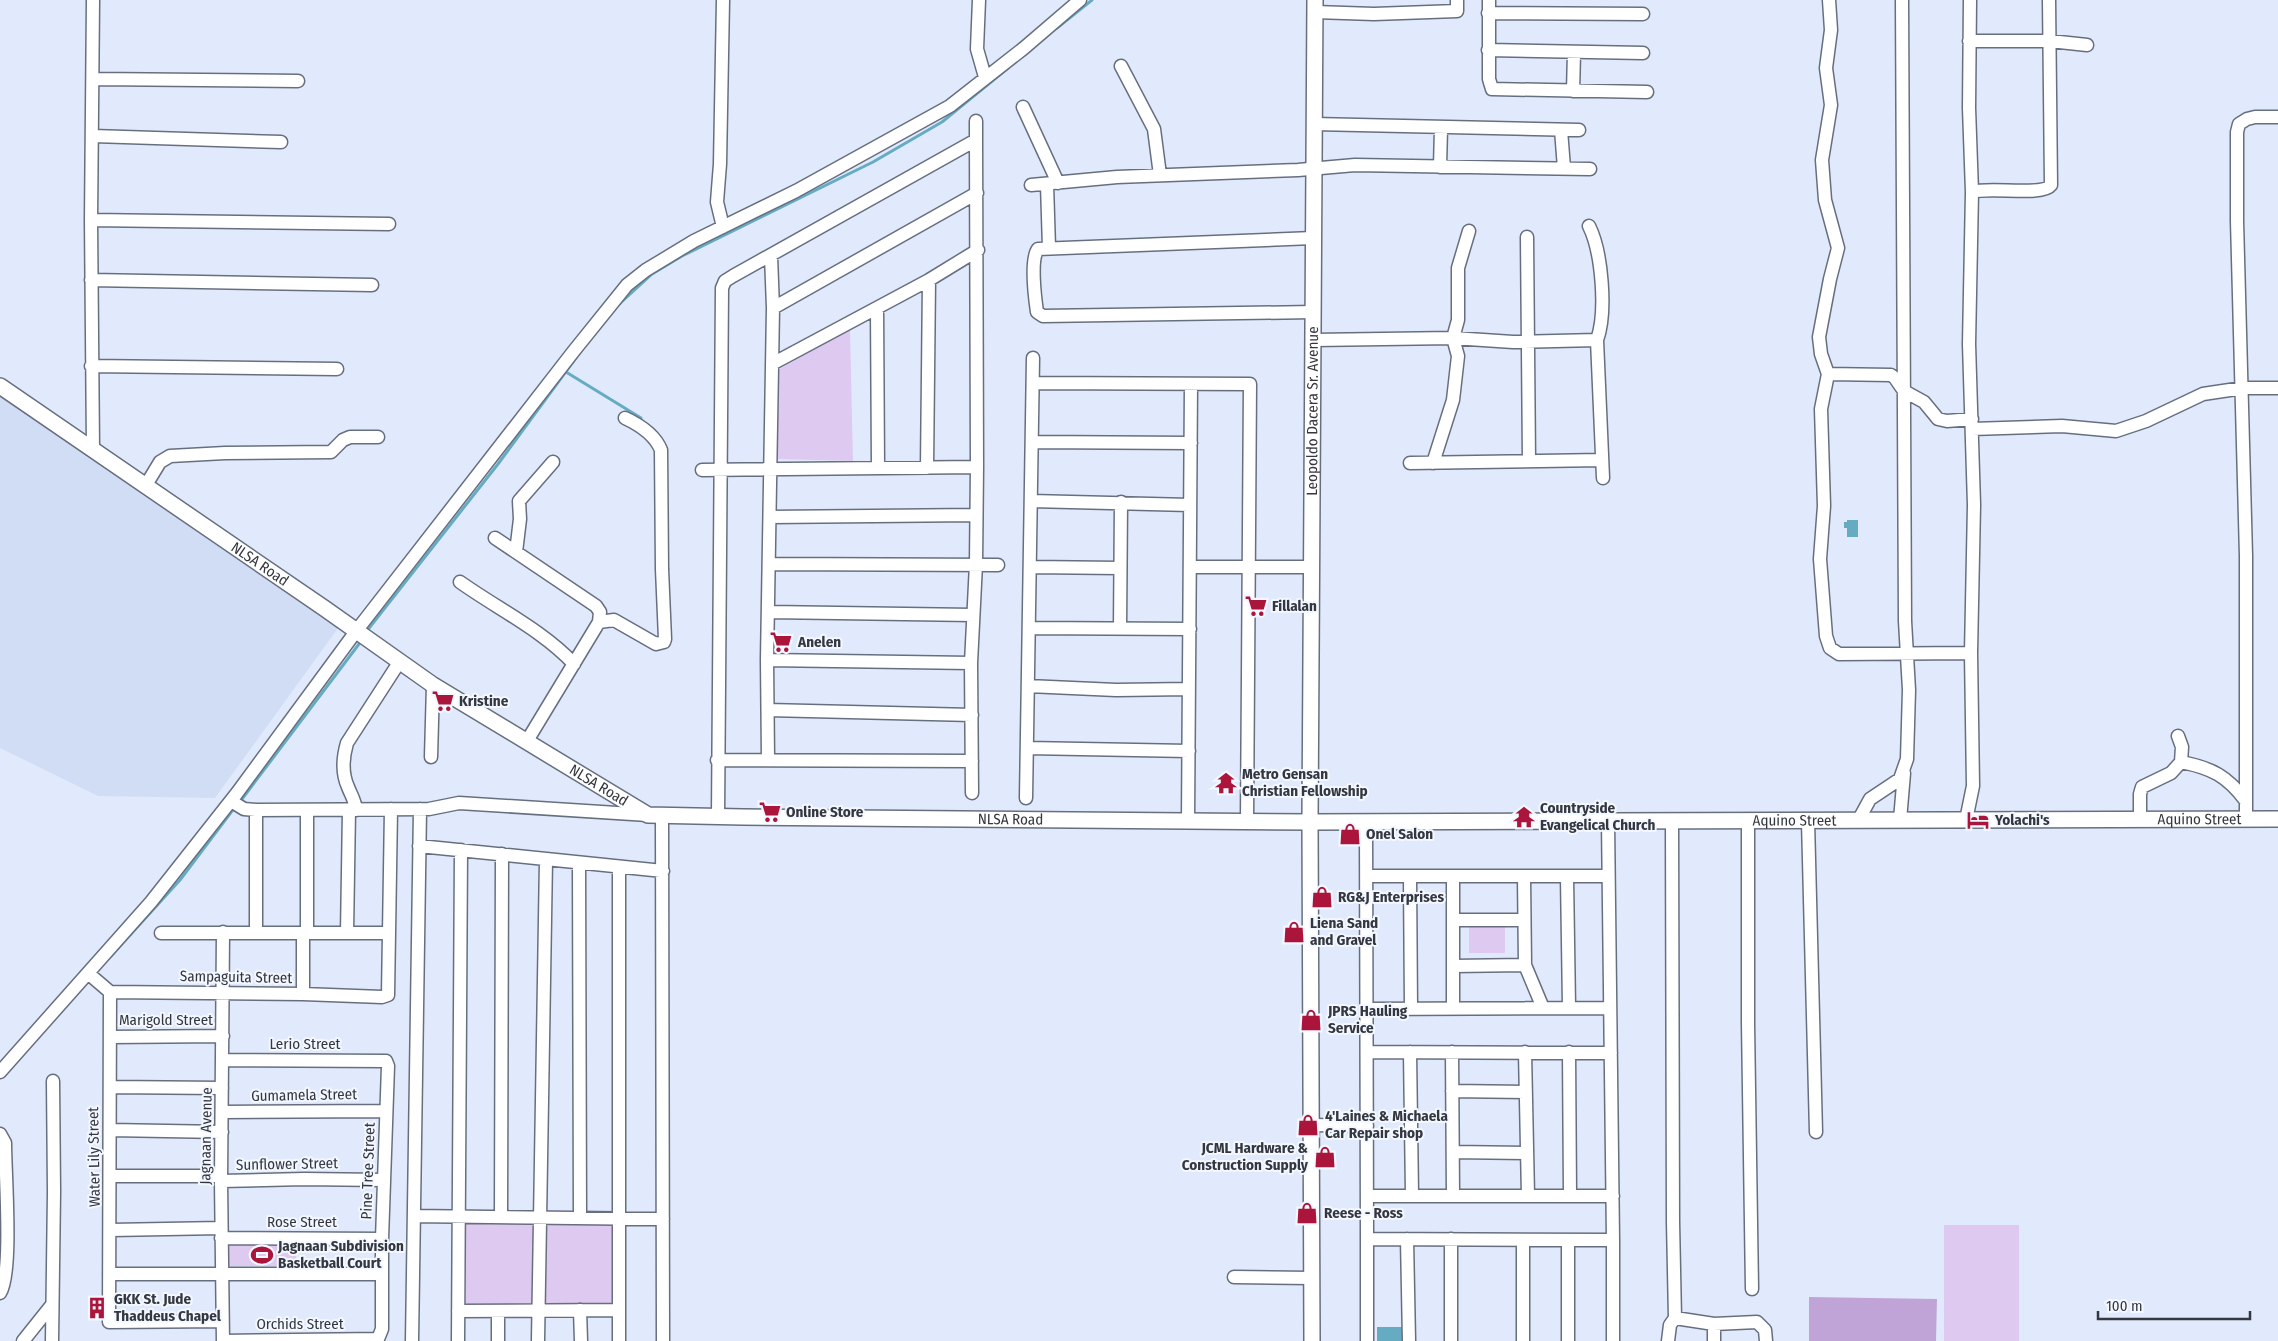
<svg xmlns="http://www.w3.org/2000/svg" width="2278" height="1341" font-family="'Fira Sans Condensed',sans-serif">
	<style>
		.built { fill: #d0ddf5 }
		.green { fill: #dec9f1 }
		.forest { fill: #c0a4d8 }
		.water { fill: #65acc3 }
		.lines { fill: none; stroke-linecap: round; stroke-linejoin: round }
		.stream { stroke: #65acc3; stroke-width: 3 }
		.minor-casing { stroke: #676f7f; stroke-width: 15 }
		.major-casing { stroke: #676f7f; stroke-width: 18 }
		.minor { stroke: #fff; stroke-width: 12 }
		.major { stroke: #fff; stroke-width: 15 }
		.labels { text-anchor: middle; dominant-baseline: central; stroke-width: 4; stroke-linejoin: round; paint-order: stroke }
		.street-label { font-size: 15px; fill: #34373f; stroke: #f3f7ff }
		.poi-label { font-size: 15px; font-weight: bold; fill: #34373f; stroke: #f3f7ff; text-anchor: start }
	</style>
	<rect width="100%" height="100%" fill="#e1eafd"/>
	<path class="built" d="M 0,390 L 341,624 L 215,798 L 98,796 L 0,748 Z"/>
	<path class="green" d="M 850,329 L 853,461 L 777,459 L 778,370 Z
		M 1469,926 L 1505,927 L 1505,953 L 1469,953 Z
		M 466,1224 L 614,1224 L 613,1305 L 466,1305 Z
		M 1944,1225 L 2019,1225 L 2019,1341 L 1944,1341 Z
		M 228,1244 L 296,1245 L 296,1266 L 229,1266 Z"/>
	<path class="forest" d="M 1809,1297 L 1937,1299 L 1936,1341 L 1809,1341 Z"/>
	<path class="water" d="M 1847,520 L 1858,520 L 1858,537 L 1847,537 L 1847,528 L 1844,528 L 1844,522 L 1847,522 Z
		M 1377,1327 L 1402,1327 L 1402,1341 L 1377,1341 Z"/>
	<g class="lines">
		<path class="stream" d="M 1057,28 L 1092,0
			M 616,307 L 652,274 L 682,256 L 873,162 L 942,122 L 1008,68
			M 566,372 L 641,418
			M 366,632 L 498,464 L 581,351
			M 239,803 L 362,640
			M 111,956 L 180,880 L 235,807"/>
		<g class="minor-casing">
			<path id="minor" d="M 979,0 L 977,49 L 985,77
				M 1489,0 L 1489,79 L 1492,89 L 1647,92
				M 1829,0 L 1831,30 L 1826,68 L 1831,105 L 1822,160 L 1825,200 L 1838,248 L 1830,279 L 1819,337 L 1821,354 L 1828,374 L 1891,375 L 1895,378 L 1904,391 L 1924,402 L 1938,419 L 1947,421 L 1972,419
				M 1315,12 L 1374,14 L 1457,11 L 1457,0
				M 1488,13 L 1643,14
				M 1969,41 L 2050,41 L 2087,45
				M 1488,50 L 1643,53
				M 1121,66 L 1154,129 L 1160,175
				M 94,79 L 298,81
				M 1573,91 L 1574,53
				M 1023,107 L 1058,183
				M 976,121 L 976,140
				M 1314,124 L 1579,130
				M 1561,130 L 1564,168
				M 93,136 L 281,142
				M 1440,167 L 1441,128
				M 1047,184 L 1049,248
				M 1031,185 L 1117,177 L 1298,170 L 1355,165 L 1590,169
				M 1972,192 C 1990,186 2042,197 2051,185 L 2049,0
				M 91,220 L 389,224
				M 1589,226 C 1602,252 1607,312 1597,340 L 1603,478
				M 723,227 L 717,202 L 720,164 L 723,0
				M 1527,237 L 1529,461
				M 91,280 L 372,285
				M 773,308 L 977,193
				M 877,308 L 878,468
				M 1313,312 L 1043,316 L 1037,312 C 1035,298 1030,259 1038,249 L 1313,238
				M 1313,340 L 1453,338 L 1513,342 L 1597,340
				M 772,364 L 929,280 L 978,250
				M 91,366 L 337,369
				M 1828,374 L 1821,409 L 1824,506 L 1820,559 L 1826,636 L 1830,648 L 1839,654 L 1971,653
				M 1033,383 L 1250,384 L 1247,822
				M 1972,429 L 2062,426 L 2116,431 L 2146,421 L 2203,394 L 2243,388 L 2278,388
				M 1032,442 L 1191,443
				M 93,449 L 91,220 L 93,0
				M 1410,463 L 1602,460
				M 1433,463 L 1453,400 L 1458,356 L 1453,338 L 1458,320 L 1458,268 L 1469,231
				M 927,468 L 929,280
				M 702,470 L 977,467
				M 146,485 L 160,462 L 170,456 L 225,453 L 331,452 L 343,440 L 350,437 L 378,437
				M 1031,501 L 1190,505
				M 770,517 L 976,515
				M 495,538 L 596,606 L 600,612 L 599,622 L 527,741
				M 516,552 L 520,519 L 519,501 L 553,462
				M 770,564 L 998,565
				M 1030,567 L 1120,568
				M 1190,567 L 1311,567
				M 460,582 C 498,609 542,630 574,664
				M 769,612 L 973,615
				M 599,622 L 614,620 L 656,644 L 664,642 L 665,639 L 662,569 L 661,450 C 655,435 640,425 625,418
				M 1029,628 L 1190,629
				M 1120,629 L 1121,502
				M 767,660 L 971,663
				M 1028,686 L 1116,690 L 1189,689
				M 768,710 L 972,715
				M 1027,748 L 1189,751
				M 431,757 L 433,685
				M 768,759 L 767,660 L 773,308 L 771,256
				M 717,760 L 972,761
				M 2181,762 C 2212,768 2227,776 2246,801
				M 1026,798 L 1033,358
				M 231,801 L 244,809 L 256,810 L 429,809 L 459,803 L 648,815
				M 307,810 L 307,933
				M 356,810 C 355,800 351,795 348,787 C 341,772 343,757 347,743 L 400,661
				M 662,816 L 663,1341
				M 718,817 L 722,288 L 725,281 L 733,276 L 976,140 L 977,467 L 976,564 L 971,663 L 972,793
				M 2246,819 L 2246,556 L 2237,221 L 2237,132 L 2239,124 L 2247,119 L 2255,117 L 2278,117
				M 1900,820 L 1904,773
				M 1966,820 L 1973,786 L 1971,653 L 1974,505 L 1969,344 L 1972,192 L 1969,108 L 1970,0
				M 2140,820 L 2140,794 L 2142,787 L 2171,773 L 2181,762 L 2182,747 L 2178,736
				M 1188,821 L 1191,384
				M 1748,821 L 1748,1023 L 1752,1289
				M 1808,821 L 1816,1132
				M 1858,821 L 1870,799 L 1900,779 L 1907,759 L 1909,690 L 1905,621 L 1902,0
				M 1366,822 L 1367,1239 L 1613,1240 L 1608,821
				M 419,846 L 663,871
				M 579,863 L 580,1218
				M 619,867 L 619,1341
				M 1366,876 L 1608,876
				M 1410,877 L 1411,1009
				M 1453,877 L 1453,1008
				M 1524,877 L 1525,965 L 1543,1008
				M 1567,877 L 1569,1007
				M 1453,920 L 1524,920
				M 256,932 L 256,810
				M 161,933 L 389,933
				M 347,933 L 349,810
				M 1453,966 L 1525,965
				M 89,974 L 110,992 L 303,994 L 382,997 L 388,995 L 391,809
				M 110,992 L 109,1322 L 222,1321
				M 303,994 L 303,933
				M 1367,1009 L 1610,1008
				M 110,1037 L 223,1036
				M 1367,1052 L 1611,1053
				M 1410,1052 L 1412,1195
				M 1452,1052 L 1453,1196
				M 1525,1052 L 1528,1196
				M 1569,1052 L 1570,1195
				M 0,1072 L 151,902 L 237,793 L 357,630 L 573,352 L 627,285 L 646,270 L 694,241 L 796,191 L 950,106 L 1024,48 L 1080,0
				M 110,1087 L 222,1088
				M 1452,1091 L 1526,1092
				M 222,1112 L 386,1111
				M 1312,1125 L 1367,1126
				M 110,1130 L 222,1132
				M 0,1134 L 5,1143 C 5,1173 13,1273 0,1293
				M 1453,1152 L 1527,1153
				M 110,1176 L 221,1176
				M 221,1181 L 304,1179 L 383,1180
				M 1368,1196 L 1613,1196
				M 414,1216 L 663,1219
				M 501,1217 L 502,854
				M 111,1230 L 221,1228
				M 221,1238 L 382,1239
				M 1367,1239 L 1367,1341
				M 1407,1239 L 1409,1341
				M 1613,1240 L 1613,1341
				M 109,1274 L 382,1274
				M 1234,1277 L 1311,1278
				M 580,1310 L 581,1341
				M 458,1311 L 619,1310
				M 498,1311 L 498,1341
				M 1675,1318 L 1714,1324 L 1757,1322 L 1765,1330 L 1766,1341
				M 1714,1324 L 1714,1341
				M 23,1341 L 51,1306
				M 52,1341 L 54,1192 L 53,1081
				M 223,1341 L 378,1339 L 382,1329 L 382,1239 L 388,1066 L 386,1061 L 223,1060
				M 223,1341 L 221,1181 L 223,932
				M 412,1341 L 420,809
				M 458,1341 L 461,850
				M 538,1341 L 546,859
				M 1451,1341 L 1451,1239
				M 1523,1341 L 1523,1240
				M 1568,1341 L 1568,1240
				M 1668,1341 L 1670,1325 L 1675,1318 L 1673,1222 L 1672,821"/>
		</g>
		<g class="major-casing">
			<g id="major">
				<path id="s1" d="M 0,386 L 324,608 L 433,685 L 648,815 L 743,817 L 1310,822 L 2278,819"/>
				<path id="s2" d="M 1312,1341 L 1310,822 L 1315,0"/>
			</g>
		</g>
		<use href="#minor" class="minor"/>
		<use href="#major" class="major"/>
	</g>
	<defs>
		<g id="supermarket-bare" transform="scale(1.725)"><path d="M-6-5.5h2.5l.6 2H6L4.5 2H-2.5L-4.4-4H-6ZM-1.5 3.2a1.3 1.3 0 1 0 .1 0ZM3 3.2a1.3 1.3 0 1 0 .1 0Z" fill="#ab153c" stroke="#f3f7ff" stroke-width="2.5" paint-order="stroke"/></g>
		<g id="temple-bare" transform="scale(1.725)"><path d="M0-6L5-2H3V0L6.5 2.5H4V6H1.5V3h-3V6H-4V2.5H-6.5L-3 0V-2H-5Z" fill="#ab153c" stroke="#f3f7ff" stroke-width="2.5" paint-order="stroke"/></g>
		<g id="hotel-bare" transform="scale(1.725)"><path d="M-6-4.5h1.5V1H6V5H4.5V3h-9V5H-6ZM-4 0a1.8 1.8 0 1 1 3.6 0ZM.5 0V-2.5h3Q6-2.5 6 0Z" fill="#ab153c" stroke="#f3f7ff" stroke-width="2.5" paint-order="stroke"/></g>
		<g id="shop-bare" transform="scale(1.725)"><path d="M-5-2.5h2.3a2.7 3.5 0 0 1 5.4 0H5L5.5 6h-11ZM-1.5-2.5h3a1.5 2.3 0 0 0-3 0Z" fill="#ab153c" stroke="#f3f7ff" stroke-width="2.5" paint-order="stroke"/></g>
		<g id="stadium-bare" transform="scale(1.725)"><path d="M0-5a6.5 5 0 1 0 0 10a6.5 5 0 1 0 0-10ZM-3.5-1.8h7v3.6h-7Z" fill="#ab153c" stroke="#f3f7ff" stroke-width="2.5" paint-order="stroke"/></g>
		<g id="building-bare" transform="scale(1.725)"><path d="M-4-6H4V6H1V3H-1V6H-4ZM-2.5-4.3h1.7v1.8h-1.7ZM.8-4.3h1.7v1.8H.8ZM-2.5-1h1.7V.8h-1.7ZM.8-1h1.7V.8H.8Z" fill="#ab153c" stroke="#f3f7ff" stroke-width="2.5" paint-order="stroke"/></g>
	</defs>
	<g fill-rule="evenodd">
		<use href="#supermarket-bare" x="1256" y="606"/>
		<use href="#supermarket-bare" x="781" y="642"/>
		<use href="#supermarket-bare" x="443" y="701"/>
		<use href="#temple-bare" x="1226" y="783"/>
		<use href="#supermarket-bare" x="770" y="812"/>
		<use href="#temple-bare" x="1524" y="817"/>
		<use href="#hotel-bare" x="1978" y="820"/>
		<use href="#shop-bare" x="1350" y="834"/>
		<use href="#shop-bare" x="1322" y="897"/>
		<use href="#shop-bare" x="1294" y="932"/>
		<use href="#shop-bare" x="1311" y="1020"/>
		<use href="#shop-bare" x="1308" y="1125"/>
		<use href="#shop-bare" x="1325" y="1157"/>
		<use href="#shop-bare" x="1307" y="1213"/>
		<use href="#stadium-bare" x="262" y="1255"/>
		<use href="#building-bare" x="97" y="1308"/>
	</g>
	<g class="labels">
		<g class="street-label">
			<text stroke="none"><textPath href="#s2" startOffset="930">Leopoldo Dacera Sr. Avenue</textPath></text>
			<text stroke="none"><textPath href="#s1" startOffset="315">NLSA Road</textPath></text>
			<text stroke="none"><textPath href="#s1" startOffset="720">NLSA Road</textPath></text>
			<text stroke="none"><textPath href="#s1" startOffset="1140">NLSA Road</textPath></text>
			<text stroke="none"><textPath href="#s1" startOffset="2329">Aquino Street</textPath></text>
			<text stroke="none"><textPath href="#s1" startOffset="1924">Aquino Street</textPath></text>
			<text transform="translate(236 977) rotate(1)">Sampaguita Street</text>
			<text x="166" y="1020">Marigold Street</text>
			<text x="305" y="1044">Lerio Street</text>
			<text transform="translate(304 1095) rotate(-1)">Gumamela Street</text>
			<text transform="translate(206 1136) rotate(-89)">Jagnaan Avenue</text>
			<text transform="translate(94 1157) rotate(-91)">Water Lily Street</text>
			<text transform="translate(287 1164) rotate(-1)">Sunflower Street</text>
			<text transform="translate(368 1171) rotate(-88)">Pine Tree Street</text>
			<text x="302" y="1222">Rose Street</text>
			<text x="300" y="1324">Orchids Street</text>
		</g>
		<g class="poi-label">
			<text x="1272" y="606">Fillalan</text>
			<text x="798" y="642">Anelen</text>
			<text x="459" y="701">Kristine</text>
			<text x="1242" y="774">Metro Gensan<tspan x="1242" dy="17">Christian Fellowship</tspan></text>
			<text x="1540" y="808">Countryside<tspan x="1540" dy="17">Evangelical Church</tspan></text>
			<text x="786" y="812">Online Store</text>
			<text x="1995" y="820">Yolachi's</text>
			<text x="1366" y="834">Onel Salon</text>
			<text x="1338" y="897">RG&amp;J Enterprises</text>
			<text x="1310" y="923">Liena Sand<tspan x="1310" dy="17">and Gravel</tspan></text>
			<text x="1328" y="1011">JPRS Hauling<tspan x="1328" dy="17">Service</tspan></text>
			<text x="1325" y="1116">4'Laines &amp; Michaela<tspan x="1325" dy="17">Car Repair shop</tspan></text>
			<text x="1308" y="1148" text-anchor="end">JCML Hardware &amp;<tspan x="1308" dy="17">Construction Supply</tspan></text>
			<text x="1324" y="1213">Reese - Ross</text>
			<text x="278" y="1246">Jagnaan Subdivision<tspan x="278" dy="17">Basketball Court</tspan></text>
			<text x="114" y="1299">GKK St. Jude<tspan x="114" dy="17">Thaddeus Chapel</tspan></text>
		</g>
	</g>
	<path d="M2098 1311v8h152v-8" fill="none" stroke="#34373f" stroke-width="2.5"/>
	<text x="2106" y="1311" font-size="15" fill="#34373f" stroke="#f3f7ff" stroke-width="4" paint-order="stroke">100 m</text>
</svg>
